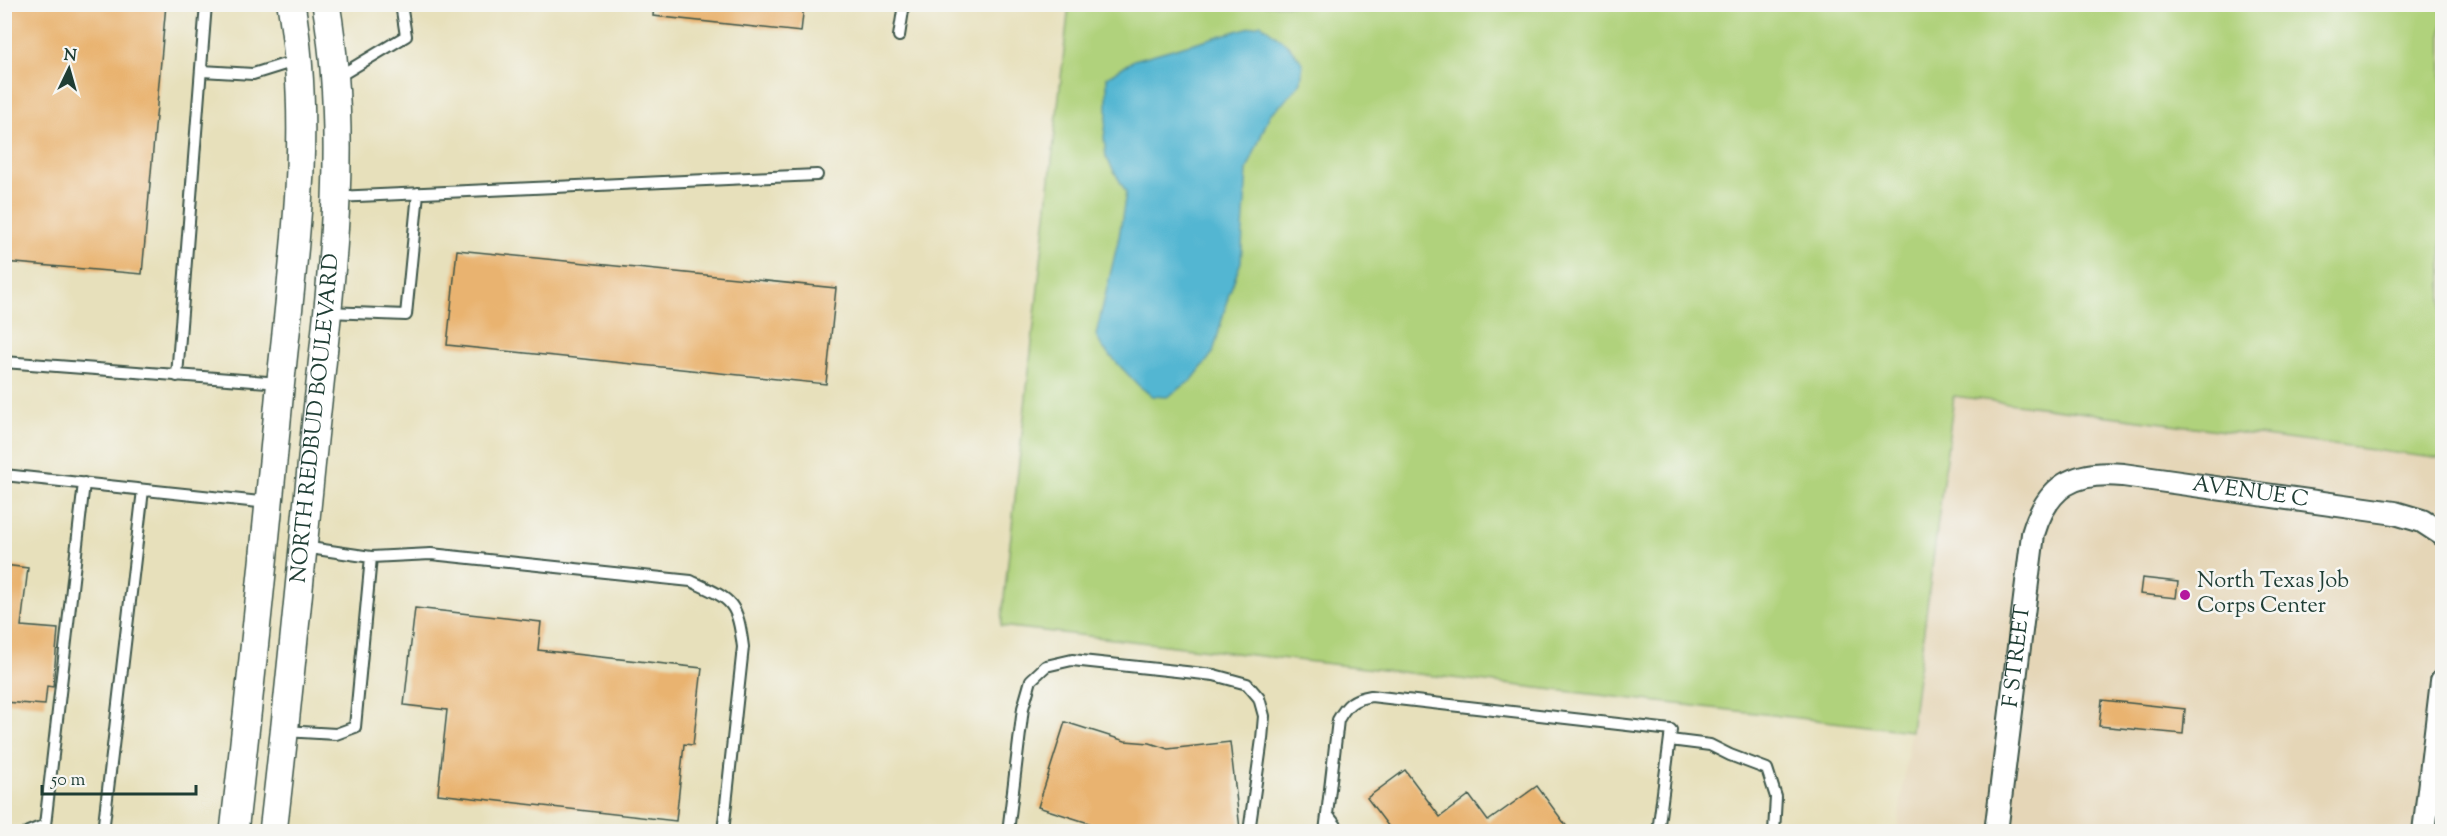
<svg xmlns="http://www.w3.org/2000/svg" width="2447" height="836" font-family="'Sorts Mill Goudy',serif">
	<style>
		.built { fill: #e5d6b7 }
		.green { fill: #b0d27b; stroke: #688858; stroke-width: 1.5 }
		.water { fill: #53b6d2; stroke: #397a83; stroke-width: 1.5 }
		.building { fill: #e9b370 }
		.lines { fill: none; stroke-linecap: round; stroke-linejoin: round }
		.service-casing { stroke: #3d5548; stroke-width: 14 }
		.minor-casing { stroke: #3d5548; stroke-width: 26 }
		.tertiary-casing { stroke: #3d5548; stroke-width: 30 }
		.service { stroke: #fff; stroke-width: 10 }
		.minor { stroke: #fff; stroke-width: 22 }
		.tertiary { stroke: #fff; stroke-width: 27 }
		.poi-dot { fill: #b5179e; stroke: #f6f6f2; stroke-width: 2 }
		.labels { text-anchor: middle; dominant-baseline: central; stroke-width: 5; stroke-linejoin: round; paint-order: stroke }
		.street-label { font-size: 22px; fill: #1f3d34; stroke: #f6f6f2 }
		.poi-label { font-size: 22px; fill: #1f3d34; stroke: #f6f6f2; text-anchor: start }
	</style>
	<rect width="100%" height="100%" fill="#f6f6f2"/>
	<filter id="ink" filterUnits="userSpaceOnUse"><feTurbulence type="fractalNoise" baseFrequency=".0167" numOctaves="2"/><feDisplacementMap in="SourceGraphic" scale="12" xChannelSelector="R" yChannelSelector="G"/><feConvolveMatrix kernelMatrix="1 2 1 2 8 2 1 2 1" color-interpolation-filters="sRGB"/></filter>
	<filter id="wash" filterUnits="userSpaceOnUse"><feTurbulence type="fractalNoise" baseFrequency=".008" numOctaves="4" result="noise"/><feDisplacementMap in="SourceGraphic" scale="24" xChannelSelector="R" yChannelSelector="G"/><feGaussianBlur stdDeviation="1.35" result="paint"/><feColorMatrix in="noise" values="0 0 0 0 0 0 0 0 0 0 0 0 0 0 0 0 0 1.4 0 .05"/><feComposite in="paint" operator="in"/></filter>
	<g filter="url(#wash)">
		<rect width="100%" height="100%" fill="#e7e0bb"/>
		<path class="built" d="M 1954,396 L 2442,459 L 2442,831 L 1897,832 Z"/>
		<path class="green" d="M 1069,5 L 2442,5 L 2442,459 L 1954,396 L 1911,731 L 1001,626 Z"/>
		<path class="water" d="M 1261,24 L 1288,45 L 1303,63 L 1301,82 L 1283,103 L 1270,114 L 1247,170 L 1241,262 L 1229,294 L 1213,353 L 1192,380 L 1167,397 L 1152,396 L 1138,385 L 1102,347 L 1096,335 L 1119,237 L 1126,192 L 1106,157 L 1104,137 L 1107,115 L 1107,77 L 1134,60 Z"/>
		<g id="blocks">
			<path class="building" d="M 4,4 L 166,4 L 142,274 L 4,262 Z
				M 654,4 L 804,4 L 801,32 L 653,16 Z
				M 457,250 L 836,288 L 826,384 L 447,345 Z
				M 4,565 L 28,568 L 21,626 L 58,629 L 53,687 L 47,686 L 45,705 L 4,702 Z
				M 2142,578 L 2178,582 L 2176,598 L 2140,594 Z
				M 415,608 L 541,622 L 538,650 L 702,668 L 693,745 L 684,744 L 676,821 L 438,794 L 447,710 L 404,705 Z
				M 2102,700 L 2185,709 L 2183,734 L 2099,726 Z
				M 1065,722 L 1125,741 L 1150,743 L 1168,749 L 1230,742 L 1240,829 L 1215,831 L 1114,831 L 1038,807 Z
				M 1405,770 L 1440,817 L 1469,795 L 1488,821 L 1537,786 L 1570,831 L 1392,831 L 1367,798 Z"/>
		</g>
	</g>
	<g filter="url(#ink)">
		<use href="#blocks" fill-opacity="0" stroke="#3d5548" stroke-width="1.5"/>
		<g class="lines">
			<g class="service-casing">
				<path id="service" d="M 899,36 L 904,4
					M 202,71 L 253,74 L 298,60
					M 336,78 L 406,36 L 401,4
					M 336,197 L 817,175
					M 327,312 L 406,315 L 418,193
					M 4,362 L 281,383
					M 177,376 L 206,4
					M 4,475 L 269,503
					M 303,547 L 371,557 L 431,554 L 691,581 C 732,600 737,600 743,647 L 723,832
					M 284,731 L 336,734 L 355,727 L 371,557
					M 1670,740 L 1710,745 L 1730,755 L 1767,769 L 1776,797 L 1774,832
					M 1327,814 L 1341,832
					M 28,832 L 45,825 L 84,483
					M 103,832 L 143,490
					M 1008,832 L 1023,708 L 1031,680 L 1046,666 L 1072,660 L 1214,675 L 1247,684 L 1259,698 L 1264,716 L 1262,739 L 1249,832
					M 1325,832 L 1338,720 C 1347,704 1353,699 1371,696 L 1671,730 L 1658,832"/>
			</g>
			<g class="minor-casing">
				<g id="minor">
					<path id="s1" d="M 1996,832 L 2033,534 C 2047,486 2074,470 2123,475 L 2395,513 L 2422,521 L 2442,534"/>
					<path d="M 2424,832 L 2442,681"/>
				</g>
			</g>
			<g class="tertiary-casing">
				<g id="tertiary">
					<path d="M 234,832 C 251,684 266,537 280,389 C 293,262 313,131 291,4"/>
					<path id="s2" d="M 273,832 C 289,698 301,564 315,430 C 330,289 350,145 326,4"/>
				</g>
			</g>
			<use href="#service" class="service"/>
			<use href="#minor" class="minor"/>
			<use href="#tertiary" class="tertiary"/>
		</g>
	</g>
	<circle class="poi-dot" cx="2185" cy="595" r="6"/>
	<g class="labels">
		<g class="street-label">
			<text stroke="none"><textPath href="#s2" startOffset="416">NORTH REDBUD BOULEVARD</textPath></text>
			<text stroke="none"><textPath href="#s1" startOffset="549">AVENUE C</textPath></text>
			<text stroke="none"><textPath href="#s1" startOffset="177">F STREET</textPath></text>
		</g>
		<g class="poi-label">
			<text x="2197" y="582">North Texas Job<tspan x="2197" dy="25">Corps Center</tspan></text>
		</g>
	</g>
	<rect width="2447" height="836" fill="none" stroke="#f6f6f2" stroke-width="24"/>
	<g transform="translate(69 69) rotate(5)" stroke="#f6f6f2" stroke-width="4.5" paint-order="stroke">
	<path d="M0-4.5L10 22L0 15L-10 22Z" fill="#1f3d34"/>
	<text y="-9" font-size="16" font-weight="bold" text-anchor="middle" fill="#1f3d34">N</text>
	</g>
	<path d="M42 785v9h154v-9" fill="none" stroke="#1f3d34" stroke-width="3"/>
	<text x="51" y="785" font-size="18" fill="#1f3d34" stroke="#f6f6f2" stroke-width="4.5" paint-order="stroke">50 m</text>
</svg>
